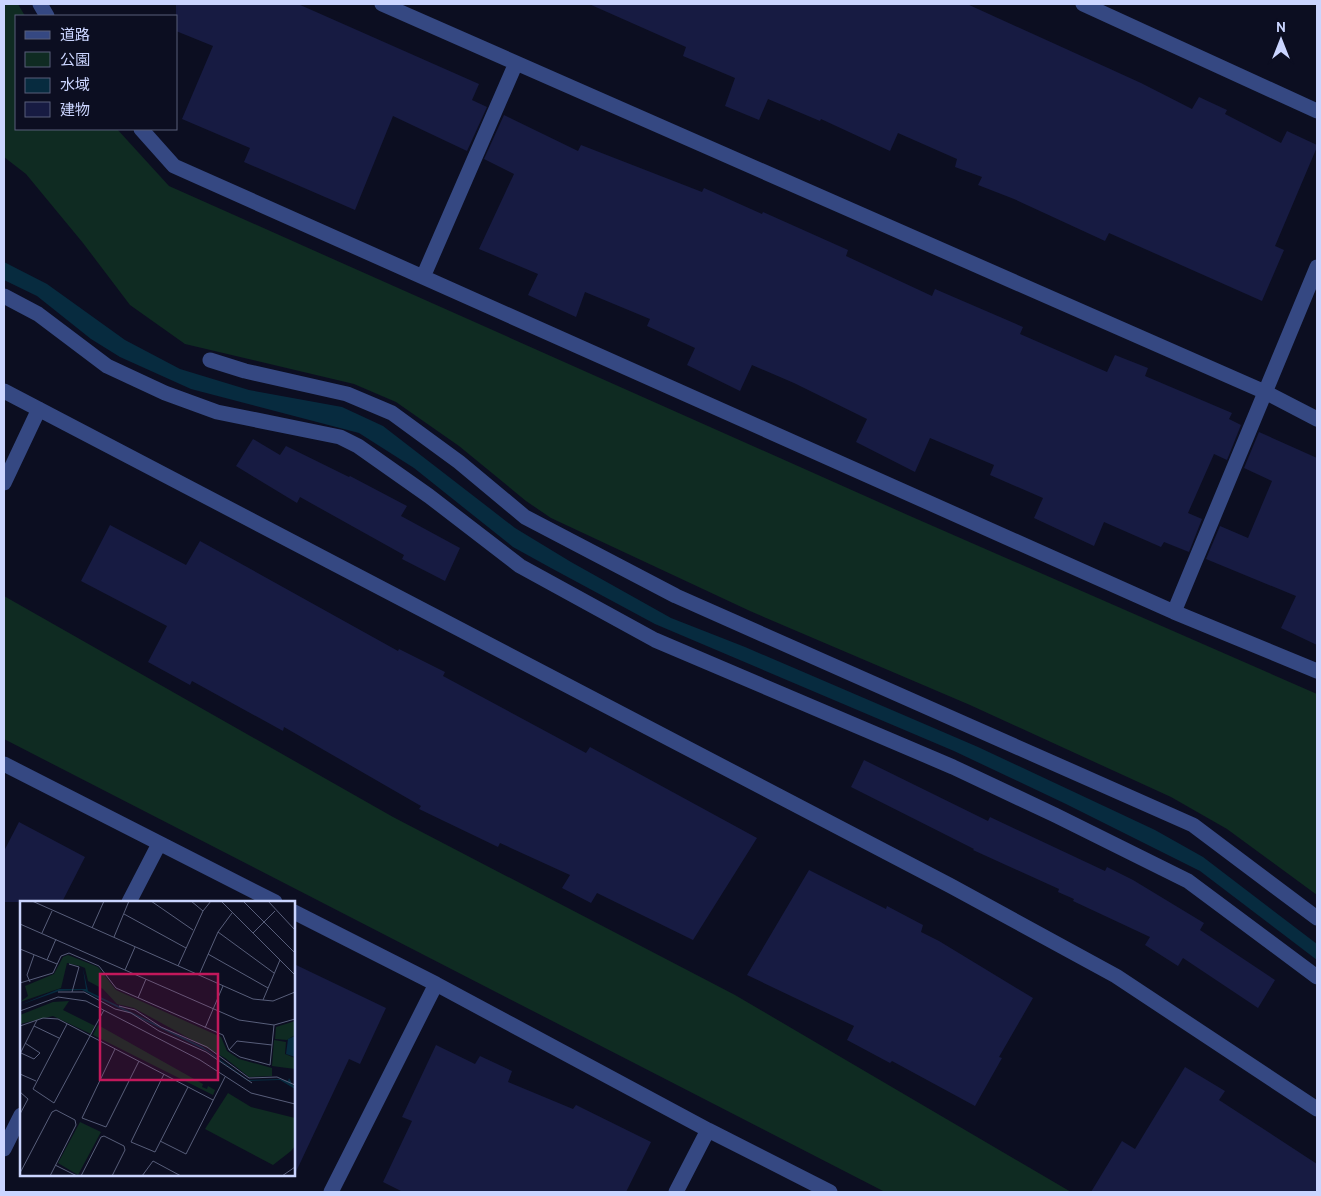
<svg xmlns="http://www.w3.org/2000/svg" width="1321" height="1196" font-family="Cabin,'Noto Sans JP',sans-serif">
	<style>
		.green { fill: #0f2b22 }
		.water { fill: #072b3f }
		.building { fill: #171b42 }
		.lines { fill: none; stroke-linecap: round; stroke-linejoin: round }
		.minor { stroke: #354882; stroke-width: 15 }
		.inset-road { fill: none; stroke: #585e7a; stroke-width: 1 }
		.view { fill: #c2185b; fill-opacity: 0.15; stroke: #c2185b; stroke-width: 2.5 }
		.inset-edge { fill: none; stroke: #cbd5ff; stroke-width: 2.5 }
	</style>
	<rect width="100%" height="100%" fill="#0c0e21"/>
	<path class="green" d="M 4,4 L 18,4 L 25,16 L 16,16 L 16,129 L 117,129 L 169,186 L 910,516 L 1317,694 L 1317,895 L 1227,829 L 1171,797 L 970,705 L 750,611 L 551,518 L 526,501 L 459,446 L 396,402 L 354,384 L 185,344 L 130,305 L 83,243 L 26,174 L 4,157 Z
		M 4,596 L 393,817 L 735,995 L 1071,1192 L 885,1192 L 4,739 Z"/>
	<path class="water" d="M 4,262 L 47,284 L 125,340 L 180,369 L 249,390 L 342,407 L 383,426 L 515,528 L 571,562 L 671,618 L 745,647 L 978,747 L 1155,830 L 1203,857 L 1317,944 L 1317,960 L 1200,871 L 1066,804 L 954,751 L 655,624 L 551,568 L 513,547 L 414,468 L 359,433 L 191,389 L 120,357 L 91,339 L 37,296 L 4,280 Z"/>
	<path class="building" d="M 176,4 L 298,4 L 479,84 L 472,100 L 487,107 L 467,151 L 393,116 L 355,210 L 244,162 L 250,148 L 182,119 L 213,46 L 176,31 Z
		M 589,4 L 967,4 L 1141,83 L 1192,109 L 1199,97 L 1227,110 L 1225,114 L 1281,143 L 1287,131 L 1317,145 L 1317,147 L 1275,246 L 1284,250 L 1262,301 L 1109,233 L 1105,241 L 1014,199 L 978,185 L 982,177 L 955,167 L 957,159 L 898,133 L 890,151 L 821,119 L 820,121 L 768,99 L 759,120 L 725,106 L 735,78 L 683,56 L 686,47 Z
		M 504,115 L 578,151 L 581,145 L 702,192 L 704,188 L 762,214 L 763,212 L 848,250 L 846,256 L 932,296 L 935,289 L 1023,327 L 1020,334 L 1107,372 L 1115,355 L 1148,368 L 1145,376 L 1232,413 L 1229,419 L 1241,425 L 1227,460 L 1214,454 L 1188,513 L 1202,519 L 1189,552 L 1164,542 L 1161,547 L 1104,522 L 1094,546 L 1034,518 L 1043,498 L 990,475 L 994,465 L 930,438 L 915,472 L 856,442 L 867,419 L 794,383 L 752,365 L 740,391 L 687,365 L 695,348 L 647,326 L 650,319 L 585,292 L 576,317 L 528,295 L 538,274 L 479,249 L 514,174 L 484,159 Z
		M 1259,432 L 1317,458 L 1317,645 L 1281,628 L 1296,596 L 1206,559 L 1220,526 L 1248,538 L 1272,481 L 1244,468 Z
		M 253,439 L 280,455 L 286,446 L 349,477 L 350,476 L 407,506 L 401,516 L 460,548 L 445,581 L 402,559 L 404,555 L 300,497 L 297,503 L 236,466 Z
		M 110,525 L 186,565 L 200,541 L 398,651 L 399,649 L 445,672 L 443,676 L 586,753 L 590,747 L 757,838 L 693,940 L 597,893 L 591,903 L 562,888 L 570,875 L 500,843 L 498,847 L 419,809 L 421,806 L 284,727 L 283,731 L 192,681 L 190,685 L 148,662 L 167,626 L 81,581 Z
		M 864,760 L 988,821 L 990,817 L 1105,871 L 1107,867 L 1133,880 L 1204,923 L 1200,930 L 1275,980 L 1258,1008 L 1183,958 L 1178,966 L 1145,945 L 1150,937 L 1073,901 L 1074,899 L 1058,892 L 1059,889 L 973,850 L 974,849 L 851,787 Z
		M 19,822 L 85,857 L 62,902 L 4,902 L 4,851 Z
		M 809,870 L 886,909 L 887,906 L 923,925 L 921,932 L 939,941 L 1033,998 L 999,1057 L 1002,1058 L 975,1106 L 892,1061 L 890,1063 L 847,1040 L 854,1026 L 747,975 Z
		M 294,964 L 386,1008 L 360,1064 L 349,1059 L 294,1176 Z
		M 436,1045 L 475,1064 L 480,1056 L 512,1071 L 508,1082 L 573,1109 L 576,1105 L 651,1142 L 626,1192 L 403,1192 L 383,1182 L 412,1121 L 402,1117 Z
		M 1185,1067 L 1225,1091 L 1219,1100 L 1317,1164 L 1317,1192 L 1091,1192 L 1122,1141 L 1135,1149 Z"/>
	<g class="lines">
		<path class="minor" d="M 40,4 L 47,16
			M 382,4 L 1265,392 L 1317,419
			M 1083,4 L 1317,111
			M 141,129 L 174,166 L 1174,612 L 1317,671
			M 423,277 L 516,63
			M 4,296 L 38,314 L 107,366 L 165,393 L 217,412 L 340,437 L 358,446 L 429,496 L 520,566 L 655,640 L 953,767 L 1055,815 L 1188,881 L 1317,977
			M 210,360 L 245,371 L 347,394 L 392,413 L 459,462 L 525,517 L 676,596 L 1193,825 L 1317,918
			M 4,391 L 951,886 L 1116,976 L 1317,1109
			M 4,483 L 39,409
			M 1174,612 L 1317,267
			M 4,764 L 275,902
			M 129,902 L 159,844
			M 294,912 L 436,984 L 708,1130 L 830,1192
			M 4,1149 L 21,1115
			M 331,1192 L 436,984
			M 676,1192 L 708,1130"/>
	</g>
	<g transform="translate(20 901)">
		<rect width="275" height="275" fill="#0c0e21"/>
		<path d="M 48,54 L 78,66 L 96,89 L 201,136 L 207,150 L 219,158 L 252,167 L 252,175 L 229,176 L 205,157 L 114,107 L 97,103 L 83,88 L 68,80 L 65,67 L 60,65 L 47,62 L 41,87 L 0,101 L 8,95 L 5,85 L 34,73 L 43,56 ZM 49,100 L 43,109 L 75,125 L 71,133 L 33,115 L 0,123 L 0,114 L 33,101 ZM 275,120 L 275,134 L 267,139 L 255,138 L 256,126 ZM 78,124 L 183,183 L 182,186 L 187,188 L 188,185 L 195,189 L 193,194 L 73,134 ZM 254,139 L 266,141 L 265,153 L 275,157 L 275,168 L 252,165 ZM 208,192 L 231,206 L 275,217 L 275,245 L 271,250 L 253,264 L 185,228 ZM 60,221 L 81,231 L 58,274 L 38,262 Z" fill="#0f2b22"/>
		<path d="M 63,68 L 68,90 L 183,146 L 228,179 L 260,178 L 268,180 L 269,177 L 275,188 L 260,179 L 228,180 L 187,150 L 62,89 L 39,90 L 0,104 L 39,88 L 66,88 ZM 275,135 L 275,156 L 266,153 L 268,138 Z" fill="#072b3f"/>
		<path class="inset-road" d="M 12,0 L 233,98 L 253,100 L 275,91M 131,0 L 173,29M 171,0 L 183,10M 201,0 L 275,74M 223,0 L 275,52M 248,0 L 275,29M 104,13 L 166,47M 0,23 L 219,119 L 254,124 L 275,118M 72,27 L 84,0M 198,31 L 254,72M 22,32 L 32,10M 233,32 L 255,10M 94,36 L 109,0M 0,48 L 37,63M 188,53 L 248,87M 27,59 L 36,38M 49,63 L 59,66 L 52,91M 158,65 L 183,10 L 191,0M 105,69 L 115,46M 179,74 L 198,31 L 212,12M 10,81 L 7,74 L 14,54M 0,82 L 33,72 L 41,55 L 49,52 L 79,65 L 96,87 L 203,134 L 209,149 L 220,156 L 250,164 L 254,124M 38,91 L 64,91 L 95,108 L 111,112 L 139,130 L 186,151 L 232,182M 118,97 L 126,78M 243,99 L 260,59M 99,105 L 115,109 L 141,126 L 187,146 L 229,177 L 257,176 L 275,184M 0,110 L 38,96 L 66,100 L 180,159 L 231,192 L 275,203M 47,123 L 13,188 L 34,202 L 84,109M 0,125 L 23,117 L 38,118 L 193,199M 14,125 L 39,137M 185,127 L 203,85M 95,148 L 62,217 L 86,226 L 119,160M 209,149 L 217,140 L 252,144M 1,152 L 14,158 L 20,152 L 5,142M 0,153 L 17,119M 0,173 L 16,180M 144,173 L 111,241 L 135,251 L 168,186M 0,191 L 8,198 L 0,213M 140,240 L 166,253 L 205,176M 35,264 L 57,275M 0,272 L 32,211 L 36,209 L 55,219 L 56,224 L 30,275M 61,275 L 81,236 L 84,235 L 104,245 L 105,249 L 92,275M 122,275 L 133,260 L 161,275M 262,275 L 275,266"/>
		<path class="view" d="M 80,73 L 198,73 L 198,179 L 80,179 Z"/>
		<rect width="275" height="275" class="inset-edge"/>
	</g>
	<rect width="1321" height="1196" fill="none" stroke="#cbd5ff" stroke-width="10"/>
	<rect x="15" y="15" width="162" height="115" fill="#0c0e21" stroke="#585e7a"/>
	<rect x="25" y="31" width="25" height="8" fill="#354882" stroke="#585e7a"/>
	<text x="60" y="40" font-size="15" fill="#cbd5ff">道路</text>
	<rect x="25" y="52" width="25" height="15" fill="#0f2b22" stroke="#585e7a"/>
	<text x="60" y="65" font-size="15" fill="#cbd5ff">公園</text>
	<rect x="25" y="78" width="25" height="15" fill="#072b3f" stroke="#585e7a"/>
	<text x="60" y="90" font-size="15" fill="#cbd5ff">水域</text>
	<rect x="25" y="102" width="25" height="15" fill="#171b42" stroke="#585e7a"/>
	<text x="60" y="115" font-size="15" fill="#cbd5ff">建物</text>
	<g transform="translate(1281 40)" stroke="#0c0e21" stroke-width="4" paint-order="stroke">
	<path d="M0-4L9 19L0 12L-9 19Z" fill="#cbd5ff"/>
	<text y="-8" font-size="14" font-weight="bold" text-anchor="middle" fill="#cbd5ff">N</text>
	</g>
</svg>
